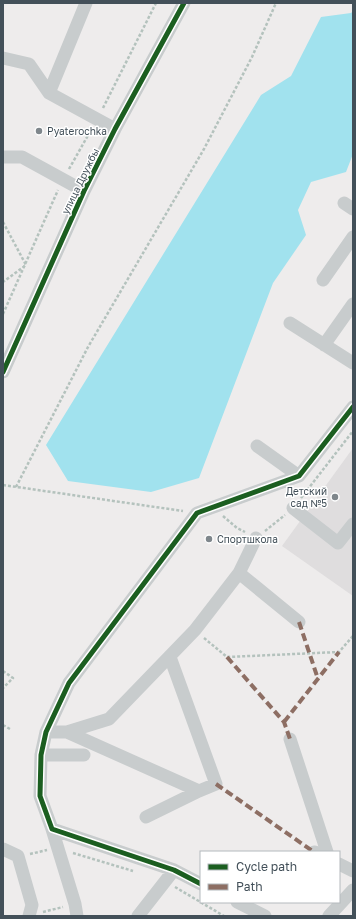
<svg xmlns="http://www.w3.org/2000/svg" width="356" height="919" font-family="'Golos Text',sans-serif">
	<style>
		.education { fill: #dfddde }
		.water { fill: #a1e2ee }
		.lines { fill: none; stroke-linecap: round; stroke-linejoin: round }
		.path { stroke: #b4c2bd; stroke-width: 2.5; stroke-dasharray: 3 2; stroke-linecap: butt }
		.minor { stroke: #c8cccd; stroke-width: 13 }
		.quiet { stroke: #8d6e63; stroke-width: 4; stroke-dasharray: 8 4; stroke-linecap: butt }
		.cycleway-casing { stroke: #fff; stroke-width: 8 }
		.cycleway { stroke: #1b5e20; stroke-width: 5 }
		.poi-dot { fill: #7f878c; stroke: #fff; stroke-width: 1.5 }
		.labels { text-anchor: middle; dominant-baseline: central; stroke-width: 3; stroke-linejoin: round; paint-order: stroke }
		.poi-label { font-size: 10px; fill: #435059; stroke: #fff; text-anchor: start }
		.street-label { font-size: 10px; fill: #435059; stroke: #fff }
	</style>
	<rect width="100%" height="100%" fill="#eeecec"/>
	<path class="education" d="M 353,448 L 353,596 L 282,546 Z"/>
	<path class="water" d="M 353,11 L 353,154 L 346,172 L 311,182 L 298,210 L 306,235 L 273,283 L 199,478 L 151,492 L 68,481 L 46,445 L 261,95 L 291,76 L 321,17 L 351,13 Z"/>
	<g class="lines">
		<path class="path" d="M 103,108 L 156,3
			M 69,169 L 91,130
			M 3,222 L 26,265 L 3,282
			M 3,314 L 58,190
			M 3,485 L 183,511
			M 16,487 L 88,347 L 204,149 L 252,57 L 276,3
			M 301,498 L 353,431
			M 223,516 L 237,528 L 245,532
			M 265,531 L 285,515
			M 204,638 L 227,657 L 339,652 L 353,636
			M 3,671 L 13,678 L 3,688
			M 3,725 L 10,729
			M 73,853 L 133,871
			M 30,854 L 47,850
			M 175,887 L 224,916
			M 43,912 L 63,907"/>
		<path class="minor" d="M 3,58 L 29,64 L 49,93 L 115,129
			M 49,93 L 86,3
			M 3,157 L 22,157 L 84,191
			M 344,203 L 353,209
			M 323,280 L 353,237
			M 290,323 L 353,363
			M 324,345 L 353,304
			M 3,372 L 84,191 L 115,129 L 184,3
			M 257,446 L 299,476
			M 293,508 L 338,543 L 353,524
			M 239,573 L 299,622
			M 46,732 L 67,732 L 199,791 L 216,784 L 170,657
			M 67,732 L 109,719 L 195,630 L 239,573 L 256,538
			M 290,739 L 327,852
			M 41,755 L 84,755
			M 146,817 L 199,791
			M 52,829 L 75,904 L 77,916
			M 3,849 L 18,856 L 32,905 L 29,916
			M 314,852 L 315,852
			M 339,864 L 353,871
			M 201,884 L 174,870 L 52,829 L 40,796 L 41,755 L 46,732 L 69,683 L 197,513 L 299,476 L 353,407
			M 237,902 L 265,916
			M 138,916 L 174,870
			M 329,916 L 353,890"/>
		<path class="quiet" d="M 299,622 L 318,679
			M 227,657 L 284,722 L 290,739
			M 284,722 L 339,652
			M 216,784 L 314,852"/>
		<g class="cycleway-casing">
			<path id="cycleway" d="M 3,372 L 84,191 L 115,129 L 184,3
				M 201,884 L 174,870 L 52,829 L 40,796 L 41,755 L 46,732 L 69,683 L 197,513 L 299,476 L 353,407"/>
		</g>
		<use href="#cycleway" class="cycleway"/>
	</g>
	<g class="poi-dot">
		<circle cx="39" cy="131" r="4"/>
		<circle cx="335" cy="497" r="4"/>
		<circle cx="209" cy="539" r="4"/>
	</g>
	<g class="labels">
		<g class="poi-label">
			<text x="47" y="131">Pyaterochka</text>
			<text x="327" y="491" text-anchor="end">Детский<tspan x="327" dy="12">сад №5</tspan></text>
			<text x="217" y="539">Спортшкола</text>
		</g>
		<g class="street-label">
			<text transform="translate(80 181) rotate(-64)">улица Дружбы</text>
		</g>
	</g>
	<rect width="356" height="919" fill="none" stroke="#435059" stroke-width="8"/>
	<rect x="200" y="851" width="140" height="52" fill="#ffffff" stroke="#b4b9bd"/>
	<rect x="208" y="864" width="20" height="6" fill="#1b5e20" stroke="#b4b9bd"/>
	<text x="236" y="871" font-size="12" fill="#435059">Cycle path</text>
	<rect x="208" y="884" width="20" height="6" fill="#8d6e63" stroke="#b4b9bd"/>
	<text x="236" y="891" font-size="12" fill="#435059">Path</text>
</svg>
